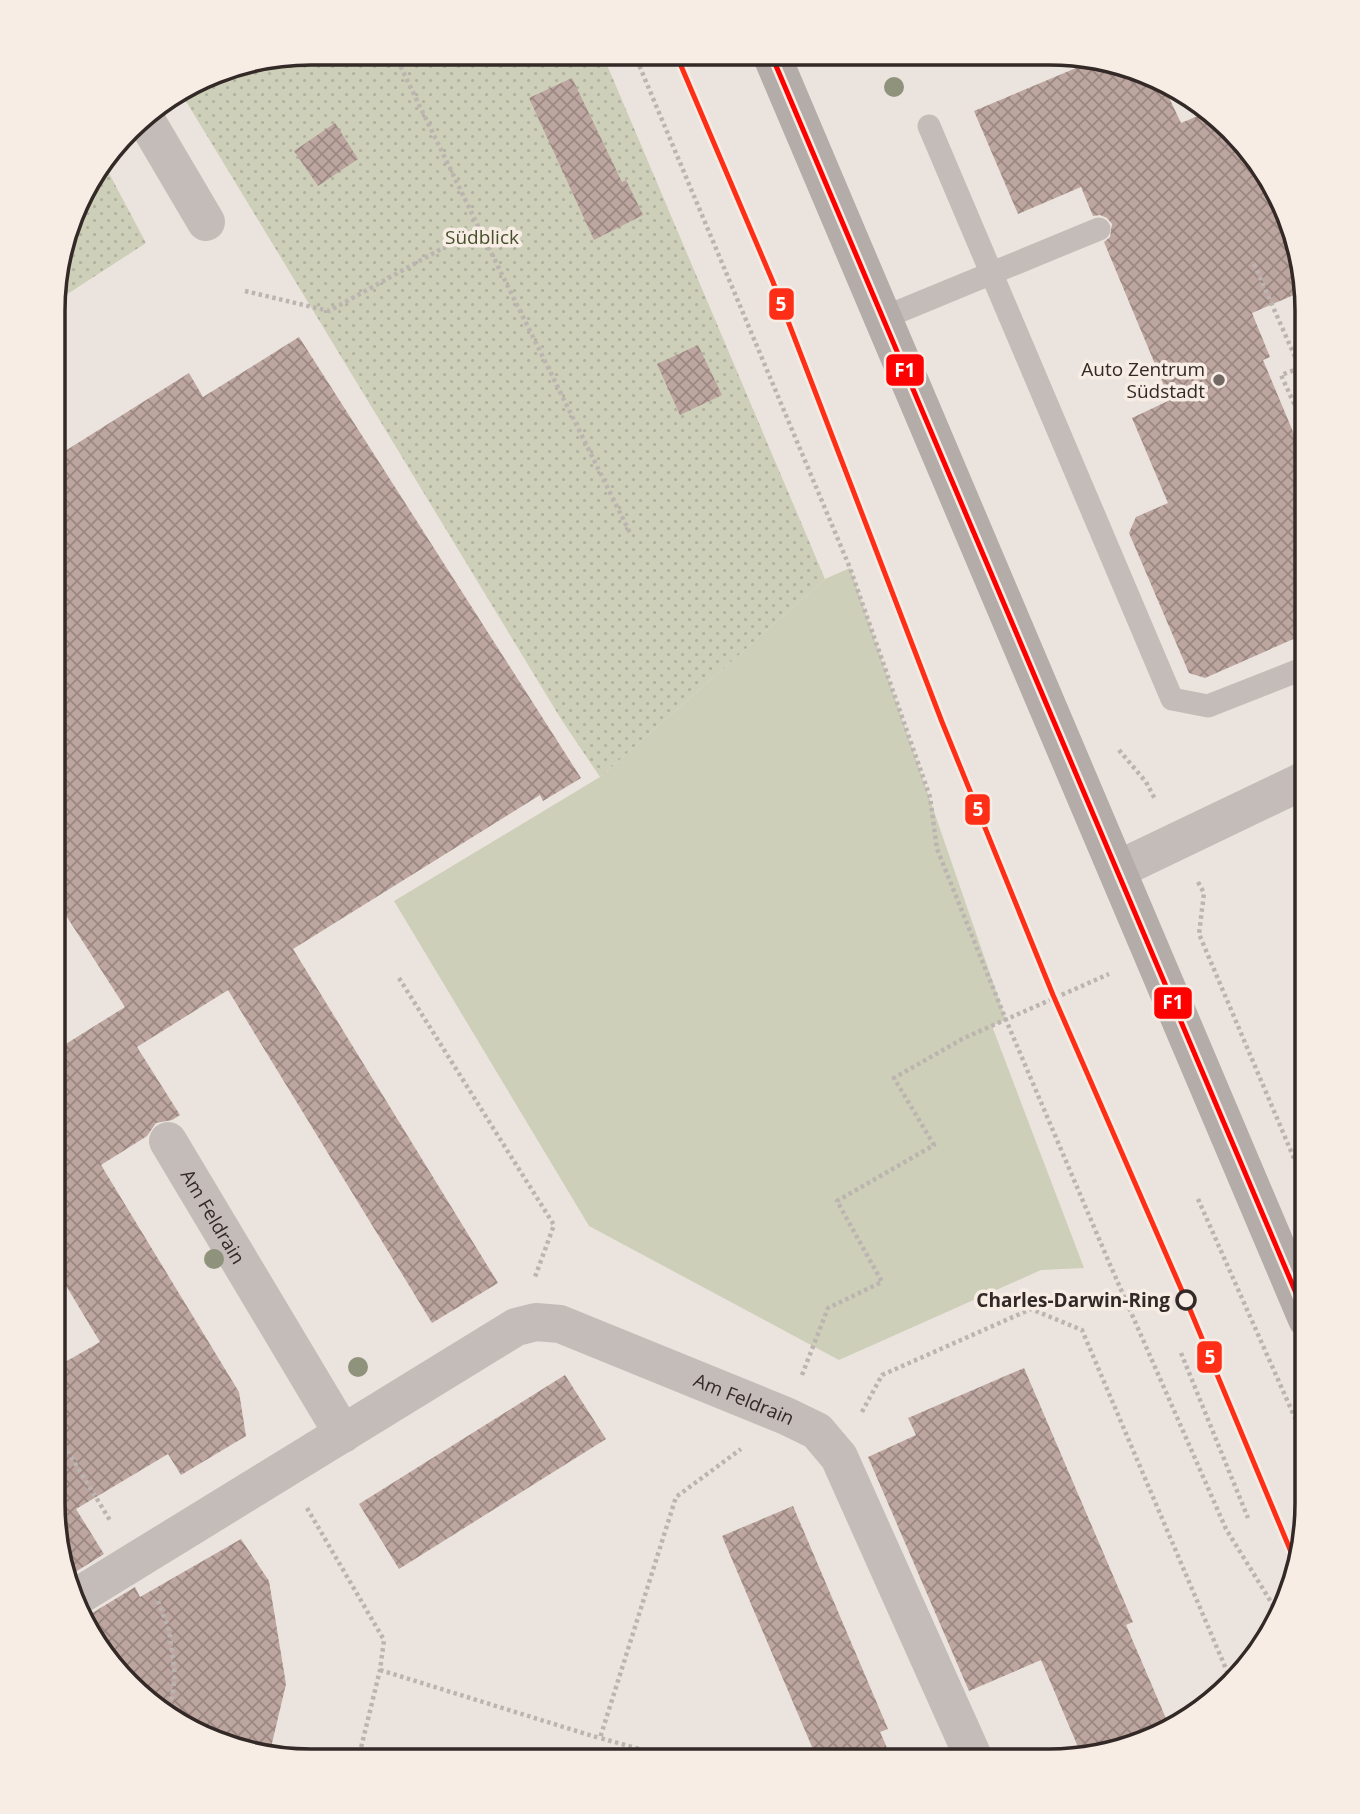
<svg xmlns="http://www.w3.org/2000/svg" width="1360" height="1814" font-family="'Open Sans',sans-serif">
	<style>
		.grass { fill: #cdcfb9 }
		.garden { fill: url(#garden-dots) }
		.building { fill: url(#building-cross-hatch) }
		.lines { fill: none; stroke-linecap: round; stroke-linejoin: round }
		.path { stroke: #bcb4b0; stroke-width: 4.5; stroke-dasharray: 3.5 3.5; stroke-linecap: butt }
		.service { stroke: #c3bcb8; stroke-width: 23 }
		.minor { stroke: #c3bcb8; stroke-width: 38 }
		.secondary { stroke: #b4aca8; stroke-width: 38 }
		.bus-1-casing { stroke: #f8ede5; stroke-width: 10 }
		.bus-1 { stroke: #f00; stroke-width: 5 }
		.tram-1-casing { stroke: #f8ede5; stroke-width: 10 }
		.tram-1 { stroke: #ff2e17; stroke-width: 5 }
		.tree { fill: #90937c }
		.poi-dot { fill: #736a66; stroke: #f8ede5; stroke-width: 2.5 }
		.stop-dot { fill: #f8ede5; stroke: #332926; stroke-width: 3.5 }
		.labels { text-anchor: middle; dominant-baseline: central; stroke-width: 7; stroke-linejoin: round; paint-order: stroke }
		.park-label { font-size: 19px; fill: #46502b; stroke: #f8ede5 }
		.poi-label { font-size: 19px; fill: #332926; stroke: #f8ede5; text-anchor: end }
		.street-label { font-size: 19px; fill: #332926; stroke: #f8ede5 }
		.stop-label { font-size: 19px; font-weight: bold; fill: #332926; stroke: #f8ede5; text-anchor: end }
		.rim { fill: none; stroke: #332926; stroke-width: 3.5 }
		.line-badge { stroke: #f8ede5; stroke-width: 2.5 }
		.badge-label { font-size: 19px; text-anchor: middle; font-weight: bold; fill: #fff }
	</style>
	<defs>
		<pattern id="garden-dots" width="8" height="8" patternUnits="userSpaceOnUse" patternTransform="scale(1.75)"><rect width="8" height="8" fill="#cdcfb9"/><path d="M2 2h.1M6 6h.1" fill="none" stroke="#b0b29f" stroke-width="1.8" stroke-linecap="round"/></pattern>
		<pattern id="building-cross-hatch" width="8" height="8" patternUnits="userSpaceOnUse" patternTransform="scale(1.75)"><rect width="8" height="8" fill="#bea6a0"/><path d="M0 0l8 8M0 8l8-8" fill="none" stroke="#9b8782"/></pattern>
	</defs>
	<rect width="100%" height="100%" fill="#ebe4de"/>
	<path class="grass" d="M 850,568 L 1006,1020 L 992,1026 L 1084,1268 L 1041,1270 L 839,1360 L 589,1226 L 394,901 L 600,777 L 825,579 Z"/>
	<path class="garden" d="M 311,53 L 602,53 L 825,579 L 600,777 L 561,719 L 181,93 L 227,66 Z
		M 103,162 L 146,243 L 55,302 L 55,277 L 87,182 Z"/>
	<path class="building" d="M 1095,60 L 1165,89 L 1181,123 L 1210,111 L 1281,196 L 1303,291 L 1252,313 L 1270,357 L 1263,360 L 1307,465 L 1307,633 L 1205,678 L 1189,673 L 1129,533 L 1136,517 L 1168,503 L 1132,418 L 1170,400 L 1104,242 L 1110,237 L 1112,224 L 1107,218 L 1100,215 L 1093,216 L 1081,187 L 1018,214 L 974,111 Z
		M 572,78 L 622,182 L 626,180 L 643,215 L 594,240 L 529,98 Z
		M 335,123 L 358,159 L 318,186 L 294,151 Z
		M 299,337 L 581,778 L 543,801 L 540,795 L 293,949 L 498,1283 L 432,1323 L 228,990 L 137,1047 L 180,1115 L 172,1120 L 156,1123 L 147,1136 L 101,1165 L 239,1392 L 246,1436 L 181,1475 L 168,1454 L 76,1509 L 104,1554 L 69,1576 L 52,1504 L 53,1369 L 100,1342 L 53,1264 L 53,1052 L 125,1007 L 54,897 L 54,458 L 189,373 L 203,397 Z
		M 698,345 L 722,395 L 680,415 L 657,364 Z
		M 1024,1368 L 1133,1622 L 1126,1625 L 1171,1730 L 1164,1735 L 1081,1754 L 1041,1660 L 969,1691 L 868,1457 L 916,1435 L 908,1418 Z
		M 565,1375 L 606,1439 L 399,1569 L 359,1504 Z
		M 793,1506 L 888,1729 L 880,1732 L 893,1761 L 818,1761 L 722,1536 Z
		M 241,1539 L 269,1581 L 286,1684 L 269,1756 L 167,1718 L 103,1644 L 89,1615 L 135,1587 L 140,1597 Z"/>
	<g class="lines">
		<path class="path" d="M 634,53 L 850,568 L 930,797 L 937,849 L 1006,1020 L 1108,1260 L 1226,1529 L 1276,1610
			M 479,228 L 631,535
			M 1254,264 L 1300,368 L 1307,371
			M 245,291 L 329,311 L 479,228 L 394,53
			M 1300,368 L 1281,375 L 1307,432
			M 1119,750 L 1146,782 L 1155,799
			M 1198,882 L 1204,893 L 1199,934 L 1307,1189
			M 399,978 L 554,1225 L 535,1277
			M 1198,1199 L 1307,1445
			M 1181,1353 L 1248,1518
			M 802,1375 L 828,1308 L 882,1282 L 837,1201 L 934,1145 L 894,1078 L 964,1038 L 1109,974
			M 862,1412 L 882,1375 L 1031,1309 L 1082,1330 L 1232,1683
			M 53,1427 L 111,1522
			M 307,1508 L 384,1640 L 380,1670 L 358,1760
			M 158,1601 L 169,1630 L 175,1675 L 169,1718
			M 380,1670 L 599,1738
			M 679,1760 L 600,1738 L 676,1497 L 741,1449"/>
		<path class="service" d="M 929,126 L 1172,699 L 1208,706 L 1307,667
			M 883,318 L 1099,229"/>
		<g class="minor">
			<path d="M 143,115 L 206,222"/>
			<path d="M 1117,870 L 1307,779"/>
			<path id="s1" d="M 168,1141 L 343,1434"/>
			<path id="s2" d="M 75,1598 L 516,1327 L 536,1322 L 560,1324 L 786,1416 L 817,1431 L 839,1457 L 975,1761"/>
		</g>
		<path class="secondary" d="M 771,54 L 1307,1319"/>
		<g class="bus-1-casing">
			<path id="bus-1" d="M 771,54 L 1307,1319"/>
		</g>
		<use href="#bus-1" class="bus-1"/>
		<g class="tram-1-casing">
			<path id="tram-1" d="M 676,54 L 773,282 L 942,722 L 1053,995 L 1186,1300 L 1294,1559"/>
		</g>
		<use href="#tram-1" class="tram-1"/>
	</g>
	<g class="tree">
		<circle cx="894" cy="87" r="10"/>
		<circle cx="214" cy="1259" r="10"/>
		<circle cx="358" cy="1367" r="10"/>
	</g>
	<circle class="poi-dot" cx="1219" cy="380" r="7"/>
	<circle class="stop-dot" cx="1186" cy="1300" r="9"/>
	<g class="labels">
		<g class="park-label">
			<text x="482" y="237">Südblick</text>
		</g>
		<g class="poi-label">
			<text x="1205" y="369">Auto Zentrum<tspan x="1205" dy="22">Südstadt</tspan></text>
		</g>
		<g class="street-label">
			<text stroke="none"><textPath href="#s1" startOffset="88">Am Feldrain</textPath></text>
			<text stroke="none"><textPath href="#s2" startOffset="761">Am Feldrain</textPath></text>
		</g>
		<g class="stop-label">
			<text x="1170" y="1300">Charles-Darwin-Ring</text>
		</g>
	</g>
	<path d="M0 0H1360V1814H0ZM311 65H1049A246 246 0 0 1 1295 311V1503A246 246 0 0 1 1049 1749H311A246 246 0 0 1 65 1503V311A246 246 0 0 1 311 65Z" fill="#f8ede5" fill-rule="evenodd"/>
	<path class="rim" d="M311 65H1049A246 246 0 0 1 1295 311V1503A246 246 0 0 1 1049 1749H311A246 246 0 0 1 65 1503V311A246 246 0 0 1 311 65Z"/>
	<g class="line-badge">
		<rect x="768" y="287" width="27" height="34" rx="7" fill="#ff2e17"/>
		<rect x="885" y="353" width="40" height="34" rx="7" fill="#f00"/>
		<rect x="964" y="793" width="27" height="33" rx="7" fill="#ff2e17"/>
		<rect x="1153" y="986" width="40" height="34" rx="7" fill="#f00"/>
		<rect x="1196" y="1340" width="27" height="34" rx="7" fill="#ff2e17"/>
	</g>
	<g class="badge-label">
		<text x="781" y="311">5</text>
		<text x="905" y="377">F1</text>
		<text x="978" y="816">5</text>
		<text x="1173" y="1009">F1</text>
		<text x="1210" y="1364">5</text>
	</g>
</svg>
